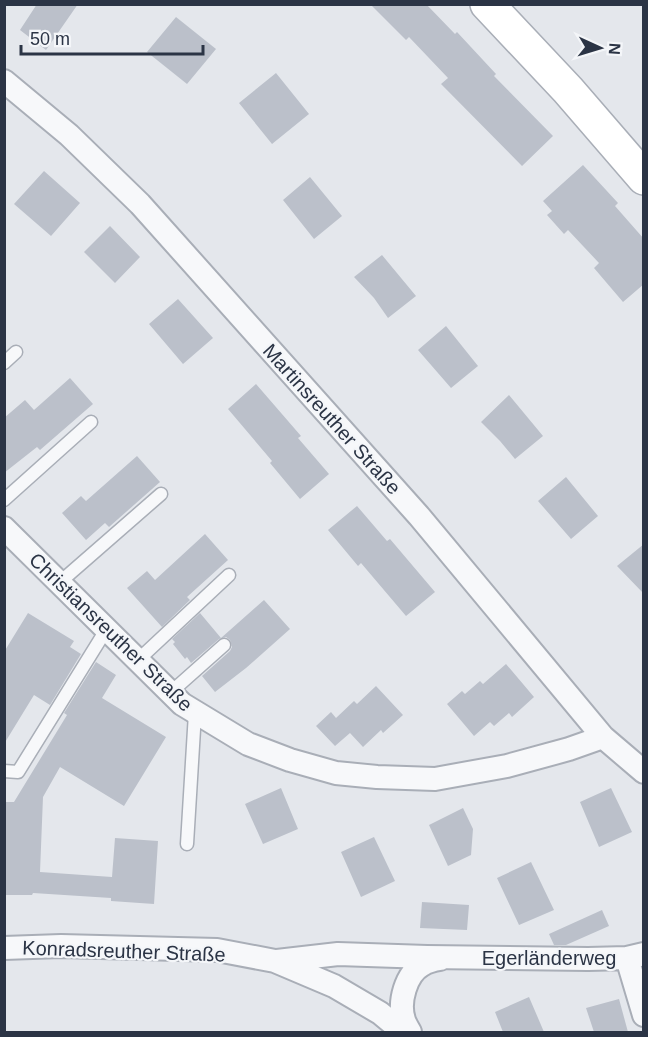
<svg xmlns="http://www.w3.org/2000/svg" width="648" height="1037" font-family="Arial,sans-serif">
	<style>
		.building { fill: #bbc0ca }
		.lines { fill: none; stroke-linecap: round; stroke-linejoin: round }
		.service-casing { stroke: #a9aeb7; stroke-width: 15 }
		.minor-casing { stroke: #a9aeb7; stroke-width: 26 }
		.secondary-casing { stroke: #a9aeb7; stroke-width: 36 }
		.service { stroke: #f7f8fa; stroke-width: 12 }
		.minor { stroke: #f7f8fa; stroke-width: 22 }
		.secondary { stroke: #fff; stroke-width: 33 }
		.labels { text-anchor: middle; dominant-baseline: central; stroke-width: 4.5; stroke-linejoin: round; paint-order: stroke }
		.street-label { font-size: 20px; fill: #2b3445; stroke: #f4f6f9 }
	</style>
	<rect width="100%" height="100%" fill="#e4e7ec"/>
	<path class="building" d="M 37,4 L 78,4 L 46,50 L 20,30 Z
		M 370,4 L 426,4 L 455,34 L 457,32 L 496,74 L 494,76 L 553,136 L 522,166 L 441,84 L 448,78 L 409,37 L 406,40 Z
		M 176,17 L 216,49 L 187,84 L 147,52 Z
		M 276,73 L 309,114 L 272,144 L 239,103 Z
		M 583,165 L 618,203 L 615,206 L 644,239 L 644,284 L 623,302 L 594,268 L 599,263 L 568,230 L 564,234 L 547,215 L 552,211 L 543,201 Z
		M 44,171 L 80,203 L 51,236 L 14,204 Z
		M 310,177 L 342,216 L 314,239 L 283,200 Z
		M 110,226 L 140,257 L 115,283 L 84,252 Z
		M 382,255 L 416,296 L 388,318 L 374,298 L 354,277 Z
		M 178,299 L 213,338 L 183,364 L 149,324 Z
		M 446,326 L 478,366 L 451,388 L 418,350 Z
		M 70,378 L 93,404 L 40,450 L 37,447 L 4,473 L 4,418 L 25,400 L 34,410 Z
		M 256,384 L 301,436 L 298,438 L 329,474 L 300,499 L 270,463 L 272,461 L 228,409 Z
		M 509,395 L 543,436 L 515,459 L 500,441 L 481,422 Z
		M 137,456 L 160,482 L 109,527 L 105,523 L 86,540 L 62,513 L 81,496 L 86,501 Z
		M 566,477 L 598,516 L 571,539 L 538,501 Z
		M 357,506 L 387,541 L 390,539 L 435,592 L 406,616 L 361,563 L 358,566 L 328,530 Z
		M 205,534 L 228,560 L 187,597 L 190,600 L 162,627 L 127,588 L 147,571 L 155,580 Z
		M 644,544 L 644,594 L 617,566 Z
		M 264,600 L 290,629 L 246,668 L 215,692 L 202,676 L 230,651 L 232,647 L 230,640 L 226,637 L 219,639 L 191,663 L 187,657 L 185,659 L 173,644 L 175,642 L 172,639 L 200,613 L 221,638 Z
		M 28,613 L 74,641 L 70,647 L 81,654 L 50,705 L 34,695 L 4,744 L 4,652 Z
		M 96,662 L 116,675 L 102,698 L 166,737 L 124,806 L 60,767 L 43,797 L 40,872 L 112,877 L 115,838 L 158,841 L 154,904 L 111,901 L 111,898 L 33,893 L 32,895 L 4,895 L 4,802 L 14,802 L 67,715 L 64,713 Z
		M 506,664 L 534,697 L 512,717 L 509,713 L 494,726 L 490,722 L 474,736 L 447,704 L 462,691 L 465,694 L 480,681 L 483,684 Z
		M 376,686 L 403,715 L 383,733 L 381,730 L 363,747 L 350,733 L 335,746 L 316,726 L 331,712 L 336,718 L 354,701 L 357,704 Z
		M 281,788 L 298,829 L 263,844 L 245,804 Z
		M 611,788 L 632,832 L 599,847 L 580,802 Z
		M 463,808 L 473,829 L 471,855 L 448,866 L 429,825 Z
		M 374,837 L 395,881 L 361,897 L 341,852 Z
		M 531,862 L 554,910 L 519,925 L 497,878 Z
		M 422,902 L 469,905 L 467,930 L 420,928 Z
		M 602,910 L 609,926 L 566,945 L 554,945 L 549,934 Z
		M 529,997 L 544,1032 L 503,1032 L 495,1012 Z
		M 619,999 L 628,1032 L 594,1032 L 586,1008 Z"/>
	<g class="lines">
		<g class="service-casing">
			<path id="service" d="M 4,363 L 16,352
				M 4,500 L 91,422
				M 59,583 L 161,494
				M 137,661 L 229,575
				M 170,693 L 224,645
				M 4,771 L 18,772 L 106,630
				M 187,844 L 195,713"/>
		</g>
		<g class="minor-casing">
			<path id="minor" d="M 4,81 L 69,135 L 140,204 L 419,516 L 603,737 L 644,772
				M 4,528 L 182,704 L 248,744 L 290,760 L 336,773 L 377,777 L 435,779 L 507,766 L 569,749 L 603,737
				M 4,948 L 61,946 L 217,950 L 275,961 L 334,986 L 380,1013 L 403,1032
				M 627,958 L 644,1015
				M 277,961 L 338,954 L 427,957 L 588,959 L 627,958 L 644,954
				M 410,1032 C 408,1028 405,1024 404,1020 C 398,1002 406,974 422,965 C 428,961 434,960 440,959"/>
		</g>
		<g class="secondary-casing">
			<path id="secondary" d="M 487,4 L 568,90 L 644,178"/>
		</g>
		<use href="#service" class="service"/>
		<use href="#minor" class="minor"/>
		<use href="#secondary" class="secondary"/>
	</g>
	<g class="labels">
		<g class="street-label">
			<text transform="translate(332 419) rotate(48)">Martinsreuther Straße</text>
			<text transform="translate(111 632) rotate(44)">Christiansreuther Straße</text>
			<text transform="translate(124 951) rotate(2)">Konradsreuther Straße</text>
			<text x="549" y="958">Egerländerweg</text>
		</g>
	</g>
	<rect width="648" height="1037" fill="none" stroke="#2b3445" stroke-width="12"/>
	<g transform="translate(600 48) rotate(94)" stroke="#f4f6f9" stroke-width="4.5" paint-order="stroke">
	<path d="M0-4.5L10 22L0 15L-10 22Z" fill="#2b3445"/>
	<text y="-9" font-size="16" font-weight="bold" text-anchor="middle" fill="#2b3445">N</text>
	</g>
	<path d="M21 45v9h182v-9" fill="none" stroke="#2b3445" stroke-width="3"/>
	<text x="30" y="45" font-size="18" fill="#2b3445" stroke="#f4f6f9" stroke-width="4.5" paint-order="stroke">50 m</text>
</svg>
